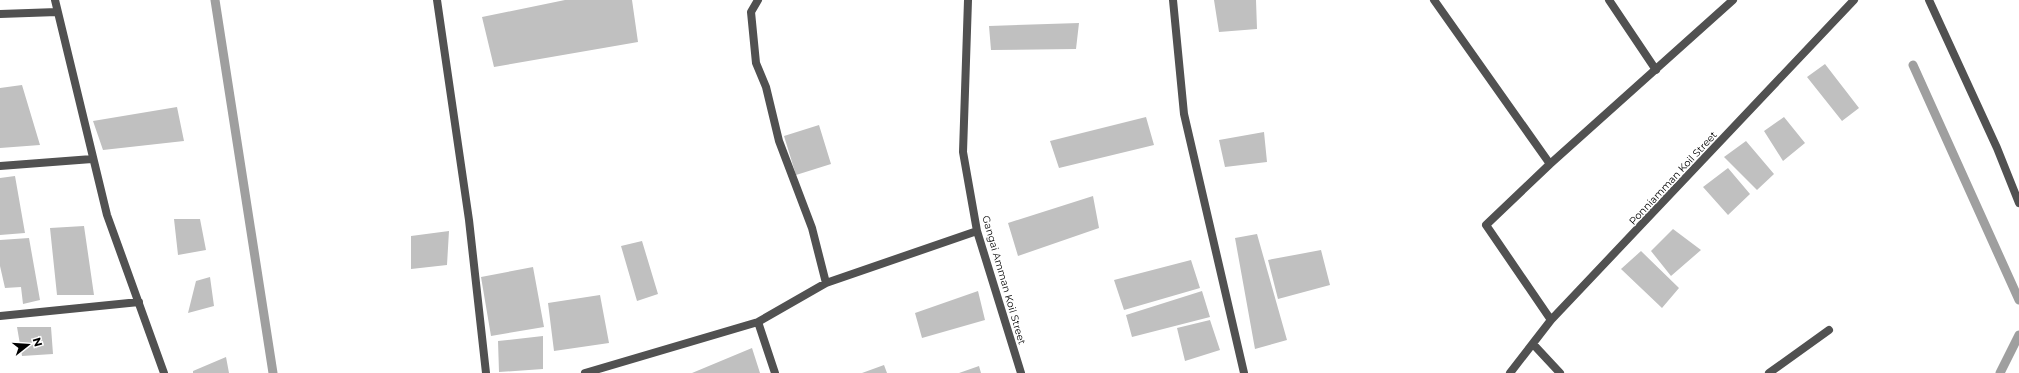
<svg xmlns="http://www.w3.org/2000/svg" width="2019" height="373" font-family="Montserrat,sans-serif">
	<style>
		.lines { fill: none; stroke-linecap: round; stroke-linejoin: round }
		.stream { stroke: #9f9f9f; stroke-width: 9 }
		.building { fill: #c0c0c0 }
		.minor { stroke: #515151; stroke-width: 8 }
		.labels { text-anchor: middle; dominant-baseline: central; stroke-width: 3; stroke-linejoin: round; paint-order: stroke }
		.street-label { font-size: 10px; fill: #000; stroke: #fff }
	</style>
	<rect width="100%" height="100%" fill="#fff"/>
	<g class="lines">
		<path class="stream" d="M 215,0 L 273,373
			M 1913,65 L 2019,300
			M 2000,373 L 2019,335"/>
	</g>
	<path class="building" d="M 565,0 L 632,0 L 638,42 L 494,67 L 482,17 Z
		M 1214,0 L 1256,0 L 1257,29 L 1219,32 Z
		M 1079,23 L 1076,49 L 991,50 L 989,26 Z
		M 1825,64 L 1859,108 L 1842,121 L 1807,77 Z
		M 22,85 L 40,145 L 0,148 L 0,88 Z
		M 177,107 L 184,141 L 103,150 L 93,121 Z
		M 1146,117 L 1154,145 L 1059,168 L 1050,141 Z
		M 1784,117 L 1805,143 L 1783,161 L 1764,131 Z
		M 819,125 L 831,164 L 796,175 L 784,136 Z
		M 1264,132 L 1267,162 L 1225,167 L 1219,140 Z
		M 1746,141 L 1774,174 L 1757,190 L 1724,157 Z
		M 1728,168 L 1750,194 L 1728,215 L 1703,187 Z
		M 15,176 L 25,233 L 0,235 L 0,178 Z
		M 1093,196 L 1099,228 L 1018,256 L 1008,223 Z
		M 174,219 L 200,219 L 206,250 L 178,255 Z
		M 84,226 L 94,295 L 57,295 L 50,228 Z
		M 1673,229 L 1701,250 L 1671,276 L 1651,251 Z
		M 449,231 L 447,265 L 411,269 L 411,236 Z
		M 1257,234 L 1287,340 L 1255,349 L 1235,238 Z
		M 29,238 L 40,300 L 23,304 L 21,287 L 5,288 L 0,266 L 0,240 Z
		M 642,241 L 658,294 L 637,301 L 621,246 Z
		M 1321,250 L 1330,285 L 1278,299 L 1268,260 Z
		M 1641,251 L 1679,288 L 1662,308 L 1621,269 Z
		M 1191,260 L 1200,288 L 1124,310 L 1114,280 Z
		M 533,267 L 544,327 L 491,336 L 481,277 Z
		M 210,277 L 214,306 L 188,313 L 196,281 Z
		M 978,291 L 985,320 L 922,338 L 915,313 Z
		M 1202,291 L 1210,317 L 1132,337 L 1126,315 Z
		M 600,295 L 609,343 L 554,351 L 548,303 Z
		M 1210,320 L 1220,350 L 1185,361 L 1177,328 Z
		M 17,327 L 51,327 L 53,354 L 22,356 Z
		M 543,336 L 543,369 L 499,372 L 498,341 Z
		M 752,348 L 760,373 L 692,373 Z
		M 226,357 L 229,373 L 193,373 L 193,371 Z
		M 884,365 L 887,373 L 862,373 Z
		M 979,366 L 981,373 L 959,373 Z"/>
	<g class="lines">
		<path class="minor" d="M 55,0 L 107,215 L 164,373
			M 437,0 L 469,220 L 486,373
			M 758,0 L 751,12 L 756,63 L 766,87 L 779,141 L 812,228 L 826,283
			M 968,0 L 963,152 L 977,231 L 1021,373
			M 1173,0 L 1184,114 L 1244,373
			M 1434,0 L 1550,164
			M 1609,0 L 1656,70
			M 1929,0 L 1997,148 L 2019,203
			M 0,14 L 57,12
			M 0,166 L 92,159
			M 0,316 L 139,302
			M 1551,320 L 1486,225 L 1550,164 L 1733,0
			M 758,322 L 775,373
			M 1533,344 L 1560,373
			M 585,373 L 758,322 L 826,283 L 977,231
			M 1510,373 L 1551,320 L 1854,0
			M 1769,373 L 1829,330"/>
	</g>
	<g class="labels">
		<g class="street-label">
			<text transform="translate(1673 178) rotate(-47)">Ponniamman Koil Street</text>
			<text transform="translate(1004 280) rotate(74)">Gangai Amman Koil Street</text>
		</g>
	</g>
	<g transform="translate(28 345) rotate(73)" stroke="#ffffff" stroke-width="3" paint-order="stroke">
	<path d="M0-3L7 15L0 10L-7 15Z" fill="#000000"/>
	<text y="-6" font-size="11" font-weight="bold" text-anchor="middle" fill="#000000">N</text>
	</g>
</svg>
